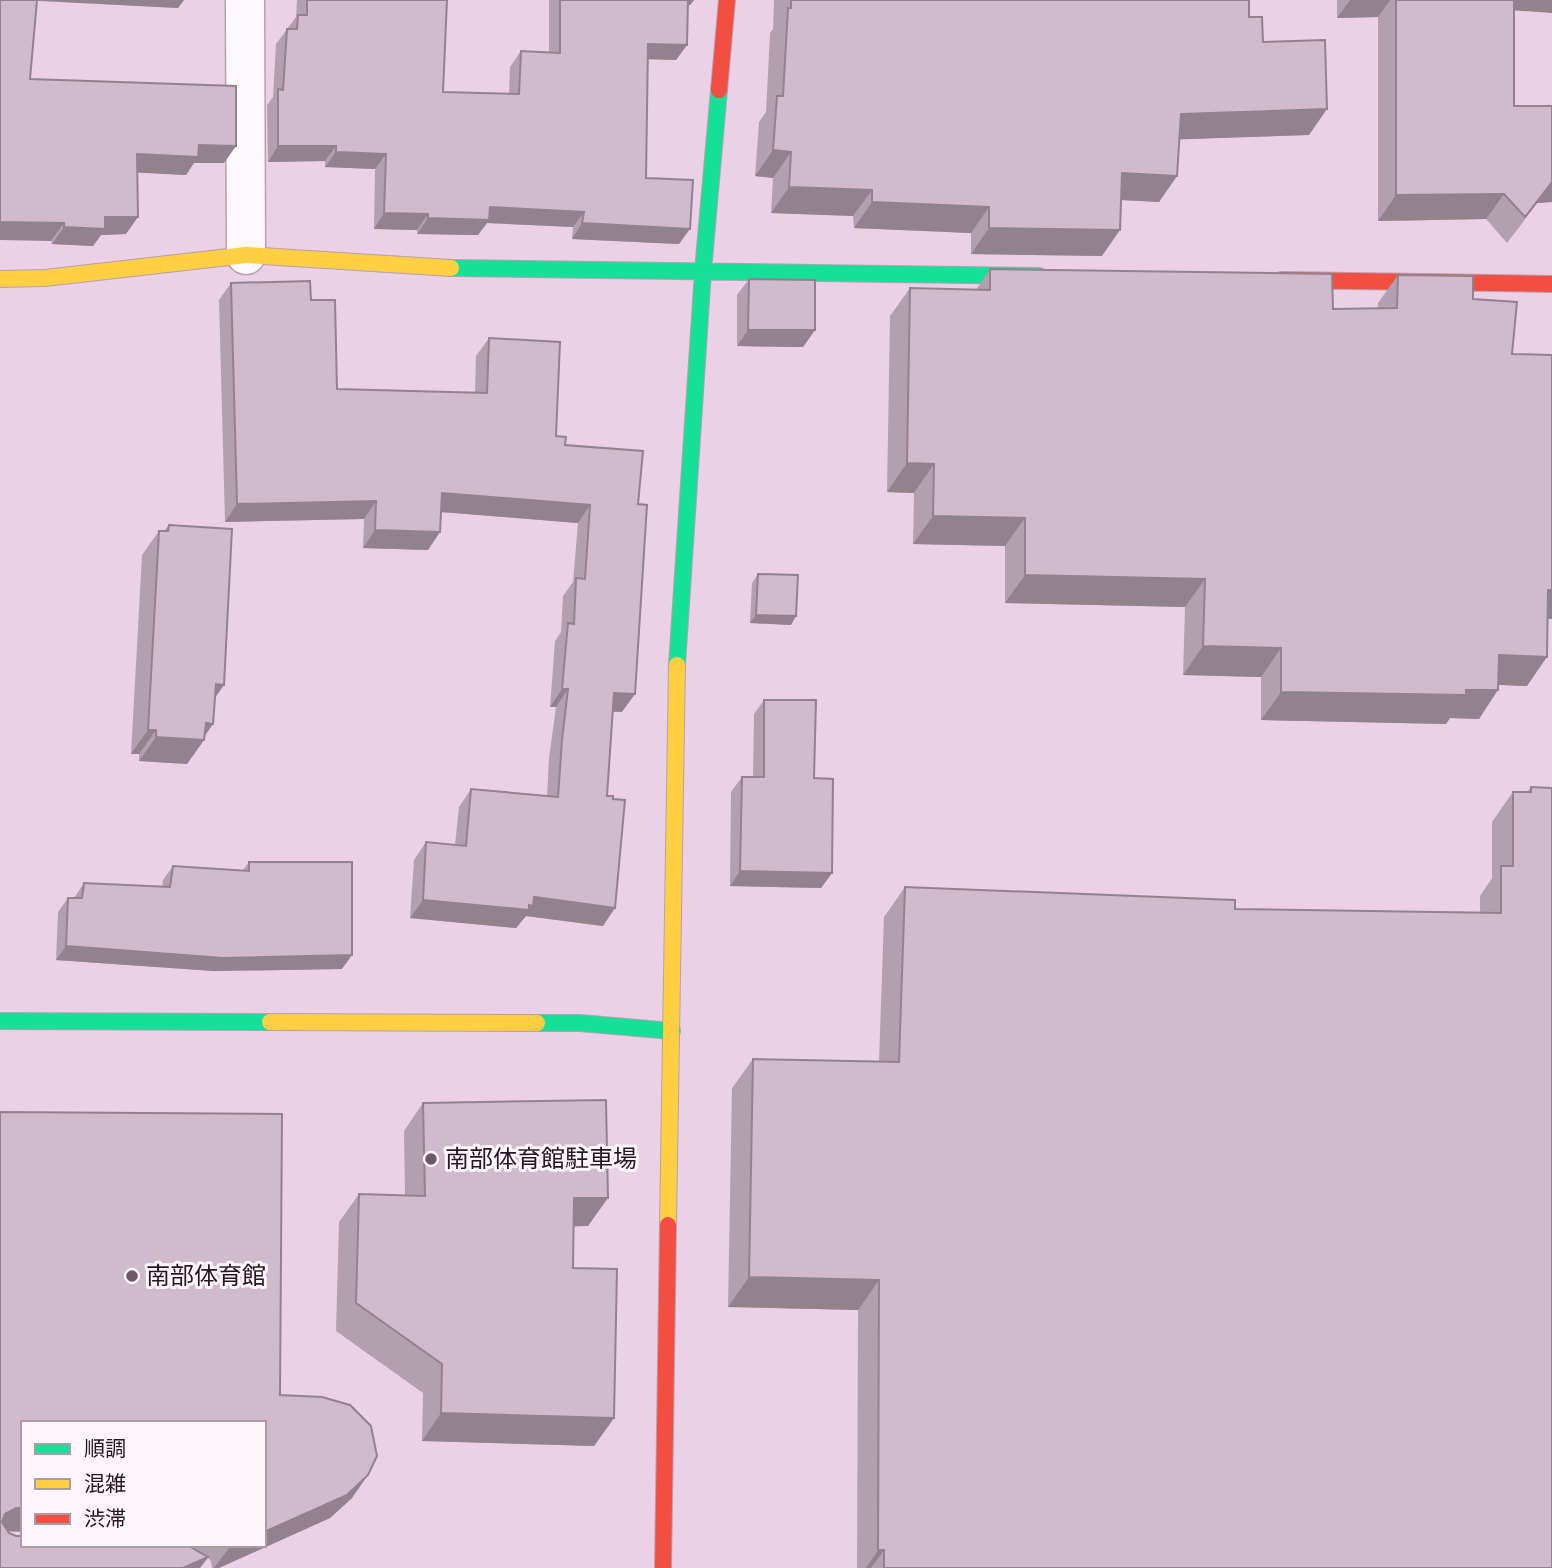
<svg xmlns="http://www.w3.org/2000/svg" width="1552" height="1568" font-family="Rubik,'Noto Sans JP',sans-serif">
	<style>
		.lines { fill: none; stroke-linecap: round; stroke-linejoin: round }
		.street-casing { stroke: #b5a0b1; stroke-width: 41 }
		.fast-casing { stroke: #b5a0b1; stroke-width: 18 }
		.slow-casing { stroke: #b5a0b1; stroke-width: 18 }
		.jam-casing { stroke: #b5a0b1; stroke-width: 18 }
		.street { stroke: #fcf8fb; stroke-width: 38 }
		.fast { stroke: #16e098; stroke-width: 16 }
		.slow { stroke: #ffcf43; stroke-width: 16 }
		.jam { stroke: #f24e42; stroke-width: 16 }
		.wall { fill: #b3a0af; fill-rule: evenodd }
		.shaded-wall { fill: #92828e }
		.building { fill: #d0bacb; stroke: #92828e; stroke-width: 2 }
		.poi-dot { fill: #6d5769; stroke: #fcf6fa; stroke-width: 2.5 }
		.labels { text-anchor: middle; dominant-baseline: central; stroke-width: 6; stroke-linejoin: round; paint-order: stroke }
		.poi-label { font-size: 24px; fill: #291625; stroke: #fcf6fa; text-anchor: start }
	</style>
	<rect width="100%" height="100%" fill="#ecd1e6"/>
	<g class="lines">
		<g class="street-casing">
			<path id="street" d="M 245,0 L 246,255"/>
		</g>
		<g class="fast-casing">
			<path id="fast" d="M 451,268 L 1039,276
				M 677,665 L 703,271 L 719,90
				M 0,1021 L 270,1022
				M 537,1023 L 580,1023 L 672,1031"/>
		</g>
		<g class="slow-casing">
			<path id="slow" d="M 0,279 L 45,278 L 246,255 L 451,268
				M 270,1022 L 537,1023
				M 668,1225 L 677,665"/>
		</g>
		<g class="jam-casing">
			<path id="jam" d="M 719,90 L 727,0
				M 1281,280 L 1552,284
				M 663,1568 L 668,1225"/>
		</g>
		<use href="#street" class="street"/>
		<use href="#fast" class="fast"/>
		<use href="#slow" class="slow"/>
		<use href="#jam" class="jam"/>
	</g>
	<path class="wall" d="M 0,0 L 184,0 L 178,8 L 37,1 L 30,79 L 224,163 L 194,163 L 186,175 L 137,172 L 126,234 L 101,235 L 93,246 L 52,244 Z
		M 297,0 L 447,0 L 443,92 L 509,94 L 510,67 L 521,51 L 549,53 L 549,0 L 694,0 L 690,5 L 688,5 L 687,45 L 676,60 L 648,59 L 646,178 L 679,244 L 572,239 L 573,227 L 487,223 L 478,235 L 417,234 L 417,230 L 374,229 L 375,169 L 325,167 L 325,161 L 268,162 L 267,105 L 273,97 L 276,44 L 296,17 Z
		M 774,0 L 1249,0 L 1249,17 L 1263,42 L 1309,135 L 1180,139 L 1177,176 L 1159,202 L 1121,200 L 1102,256 L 971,254 L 971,233 L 854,228 L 853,216 L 771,213 L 773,178 L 755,176 L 759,122 L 766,112 L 770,33 L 773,29 Z
		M 1337,0 L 1552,0 L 1514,10 L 1514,106 L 1552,106 L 1552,202 L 1537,203 L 1507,243 L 1486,219 L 1378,221 L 1378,17 L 1337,18 Z
		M 990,269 L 1333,309 L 1378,309 L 1378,303 L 1398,275 L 1473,299 L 1512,354 L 1552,355 L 1552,619 L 1548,619 L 1527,686 L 1499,685 L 1479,719 L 1450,718 L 1446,724 L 1261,720 L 1261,677 L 1183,675 L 1185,607 L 1005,603 L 1005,546 L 913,544 L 914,493 L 887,492 L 890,316 L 910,288 L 976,290 Z
		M 749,279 L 815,330 L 803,347 L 737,346 L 737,295 Z
		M 231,283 L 311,300 L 337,389 L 475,393 L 476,356 L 489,338 L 556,436 L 565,445 L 643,451 L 622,712 L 613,712 L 607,796 L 603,926 L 526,916 L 516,928 L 410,918 L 414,860 L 426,842 L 455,845 L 459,807 L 471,789 L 547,796 L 549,758 L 556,707 L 550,707 L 555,641 L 561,632 L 563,596 L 573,582 L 578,523 L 441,512 L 428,550 L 363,548 L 364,519 L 225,522 L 219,300 Z
		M 169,525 L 224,685 L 215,697 L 204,740 L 187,764 L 139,761 L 139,754 L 131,754 L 142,555 L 159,531 L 164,531 Z
		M 758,574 L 791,625 L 750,623 L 752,583 Z
		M 764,700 L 814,778 L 832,873 L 821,888 L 730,886 L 731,792 L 742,777 L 753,777 L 754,714 Z
		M 1531,787 L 1552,1568 L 857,1568 L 858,1310 L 728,1307 L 732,1088 L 753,1059 L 879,1061 L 884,917 L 905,887 L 1235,909 L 1480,912 L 1480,896 L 1492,878 L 1492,822 L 1513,792 L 1527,792 Z
		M 249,862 L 342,969 L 214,971 L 56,960 L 58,912 L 68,898 L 74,898 L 84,883 L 162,887 L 163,880 L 173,866 L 243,870 Z
		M 423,1103 L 588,1226 L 574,1226 L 573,1268 L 614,1418 L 594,1446 L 422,1441 L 423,1393 L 336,1331 L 339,1222 L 359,1194 L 405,1195 L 404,1131 Z
		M 0,1112 L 280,1395 L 352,1498 L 330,1518 L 219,1568 L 212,1568 L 211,1561 L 208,1558 L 200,1568 L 0,1568 ZM 264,1423 L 264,1545 L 23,1545 L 16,1536 L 9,1533 L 8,1531 Z"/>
	<path class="shaded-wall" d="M 26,0 L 184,0 L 178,8 Z
		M 681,0 L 694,0 L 690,5 L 678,4 Z
		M 1350,0 L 1390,0 L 1378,17 L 1337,18 Z
		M 1502,0 L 1552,0 L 1552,13 L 1495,9 Z
		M 648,44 L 687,45 L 676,60 L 638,59 Z
		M 1327,109 L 1309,135 L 1163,140 L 1181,114 Z
		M 199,145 L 236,146 L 224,163 L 194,163 L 186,175 L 124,172 L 137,154 Z
		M 278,146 L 336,146 L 325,161 L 268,162 Z
		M 773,150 L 791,152 L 773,178 L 755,176 Z
		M 336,152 L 386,154 L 375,169 L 325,167 Z
		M 1122,173 L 1177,176 L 1159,202 L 1104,199 Z
		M 1552,182 L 1552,202 L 1537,203 L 1507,243 Z
		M 789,187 L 872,190 L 853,216 L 771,213 Z
		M 1504,194 L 1486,219 L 1378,221 L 1396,195 Z
		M 872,202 L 989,207 L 971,233 L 854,228 Z
		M 490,207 L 584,212 L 573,227 L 487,223 L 478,235 L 417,234 L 428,218 Z
		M 384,213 L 428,214 L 417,230 L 374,229 Z
		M 105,217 L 138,217 L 126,234 L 101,235 L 93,246 L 52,244 L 64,227 Z
		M 0,222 L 64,223 L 51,241 L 0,240 Z
		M 582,223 L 690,229 L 679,244 L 572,239 Z
		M 989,228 L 1120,230 L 1102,256 L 971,254 Z
		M 748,330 L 815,330 L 803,347 L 737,346 Z
		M 907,463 L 934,464 L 914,493 L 887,492 Z
		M 442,493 L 590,505 L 578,523 L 429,511 Z
		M 376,501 L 364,519 L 225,522 L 237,504 Z
		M 933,516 L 1025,518 L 1005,546 L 913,544 Z
		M 375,530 L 440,532 L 428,550 L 363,548 Z
		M 1025,575 L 1205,579 L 1185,607 L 1005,603 Z
		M 1548,590 L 1552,590 L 1552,619 L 1528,618 Z
		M 756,615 L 796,616 L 791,625 L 750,623 Z
		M 1203,646 L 1281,648 L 1261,677 L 1183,675 Z
		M 1499,655 L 1547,657 L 1527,686 L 1479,684 Z
		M 216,684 L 224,685 L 207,709 Z
		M 562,689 L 568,689 L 556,707 L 550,707 Z
		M 1466,690 L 1498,690 L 1479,719 L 1450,718 L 1446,724 L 1261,720 L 1281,692 Z
		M 614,693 L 635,694 L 622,712 L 602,711 Z
		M 206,723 L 213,724 L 202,740 L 204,740 L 187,764 L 139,761 L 156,737 Z
		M 148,730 L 156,730 L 139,754 L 131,754 Z
		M 740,871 L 832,873 L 821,888 L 730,886 Z
		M 534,897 L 615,908 L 603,926 L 526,916 L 516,928 L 410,918 L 423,900 Z
		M 66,946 L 352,955 L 342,969 L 214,971 L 56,960 Z
		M 574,1198 L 608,1198 L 588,1226 L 554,1227 Z
		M 749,1277 L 879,1280 L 858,1310 L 728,1307 Z
		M 441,1413 L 614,1418 L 594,1446 L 422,1441 Z
		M 368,1475 L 352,1498 L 330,1518 L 219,1568 L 214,1568 L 229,1548 L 234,1545 L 264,1545 L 264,1532 Z
		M 16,1508 L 23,1508 L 23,1532 L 0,1531 L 5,1514 Z
		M 878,1550 L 884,1550 L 871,1568 L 866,1568 Z
		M 208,1557 L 200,1568 L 183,1568 Z"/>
	<path class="building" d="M 0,0 L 37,0 L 30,79 L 236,86 L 236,146 L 199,145 L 198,157 L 137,154 L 138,217 L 105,217 L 105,229 L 64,227 L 64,223 L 0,222 Z
		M 307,0 L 447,0 L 443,92 L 519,94 L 521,51 L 560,53 L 560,0 L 688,0 L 687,45 L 648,44 L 646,178 L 693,180 L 690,229 L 582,223 L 584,212 L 490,207 L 489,220 L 428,218 L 428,214 L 384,213 L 386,154 L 336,152 L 336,146 L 278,146 L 278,89 L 283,90 L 287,29 L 297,29 L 298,15 L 307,15 Z
		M 791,0 L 1249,0 L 1249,17 L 1262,17 L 1263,42 L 1325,40 L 1327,109 L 1181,114 L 1177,176 L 1122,173 L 1120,230 L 989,228 L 989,207 L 872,202 L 872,190 L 789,187 L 791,152 L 773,150 L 777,96 L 783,96 L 788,8 L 791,8 Z
		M 1396,0 L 1514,0 L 1514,106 L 1552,106 L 1552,182 L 1525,217 L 1504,194 L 1396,195 Z
		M 990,269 L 1332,274 L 1333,309 L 1397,308 L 1398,275 L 1473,276 L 1473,299 L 1517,302 L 1512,354 L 1552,355 L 1552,590 L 1548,590 L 1547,657 L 1499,655 L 1498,690 L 1466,690 L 1466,695 L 1281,692 L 1281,648 L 1203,646 L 1205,579 L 1025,575 L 1025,518 L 933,516 L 934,464 L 907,463 L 910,288 L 990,290 Z
		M 749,279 L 815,280 L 815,330 L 748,330 Z
		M 310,281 L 311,300 L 335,300 L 337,389 L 487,393 L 489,338 L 560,342 L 556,436 L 566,437 L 565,445 L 643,451 L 638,504 L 647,505 L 635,694 L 614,693 L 607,796 L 613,796 L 613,799 L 625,800 L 615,908 L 534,897 L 533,906 L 529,905 L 529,910 L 423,900 L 426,842 L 466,846 L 471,789 L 558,797 L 562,740 L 568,689 L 562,689 L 568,623 L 574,624 L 576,578 L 585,579 L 590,505 L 442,493 L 440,532 L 375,530 L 376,501 L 237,504 L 231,283 Z
		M 169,525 L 232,529 L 224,685 L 216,684 L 213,724 L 206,723 L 204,740 L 156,737 L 156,730 L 148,730 L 159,531 L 168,531 Z
		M 758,574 L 798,575 L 796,616 L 756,615 Z
		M 764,700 L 816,700 L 814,778 L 833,779 L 832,873 L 740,871 L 742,777 L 764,777 Z
		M 1531,787 L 1552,788 L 1552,1568 L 884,1568 L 884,1550 L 878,1550 L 879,1280 L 749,1277 L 753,1059 L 899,1062 L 905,887 L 1235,900 L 1235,909 L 1501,913 L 1501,866 L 1513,866 L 1513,792 L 1531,792 Z
		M 249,862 L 352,862 L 352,955 L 223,958 L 66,946 L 68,898 L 82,898 L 84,883 L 170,887 L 173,866 L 249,871 Z
		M 606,1100 L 608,1198 L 574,1198 L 573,1268 L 617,1269 L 614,1418 L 441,1413 L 442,1364 L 356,1303 L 359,1194 L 425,1196 L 423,1103 Z
		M 0,1112 L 282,1114 L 280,1395 L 322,1397 L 350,1405 L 371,1426 L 377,1456 L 368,1475 L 347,1495 L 264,1532 L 264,1423 L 23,1423 L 23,1508 L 16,1508 L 5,1514 L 2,1522 L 9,1533 L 16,1536 L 23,1536 L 23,1545 L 187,1545 L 208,1557 L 183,1568 L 0,1568 Z"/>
	<g class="poi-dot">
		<circle cx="431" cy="1159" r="7"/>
		<circle cx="132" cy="1276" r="7"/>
	</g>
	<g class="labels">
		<g class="poi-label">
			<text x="445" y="1159">南部体育館駐車場</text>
			<text x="146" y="1276">南部体育館</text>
		</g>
	</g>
	<rect x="21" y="1421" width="245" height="126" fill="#fcf6fa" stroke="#a89ca5" stroke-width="2"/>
	<rect x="35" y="1444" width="35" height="10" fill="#16e098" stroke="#a89ca5" stroke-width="2"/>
	<text x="84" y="1456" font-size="21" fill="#291625">順調</text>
	<rect x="35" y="1479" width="35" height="10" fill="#ffcf43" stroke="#a89ca5" stroke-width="2"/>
	<text x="84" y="1491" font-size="21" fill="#291625">混雑</text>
	<rect x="35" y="1514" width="35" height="10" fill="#f24e42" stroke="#a89ca5" stroke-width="2"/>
	<text x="84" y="1526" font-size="21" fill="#291625">渋滞</text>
</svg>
